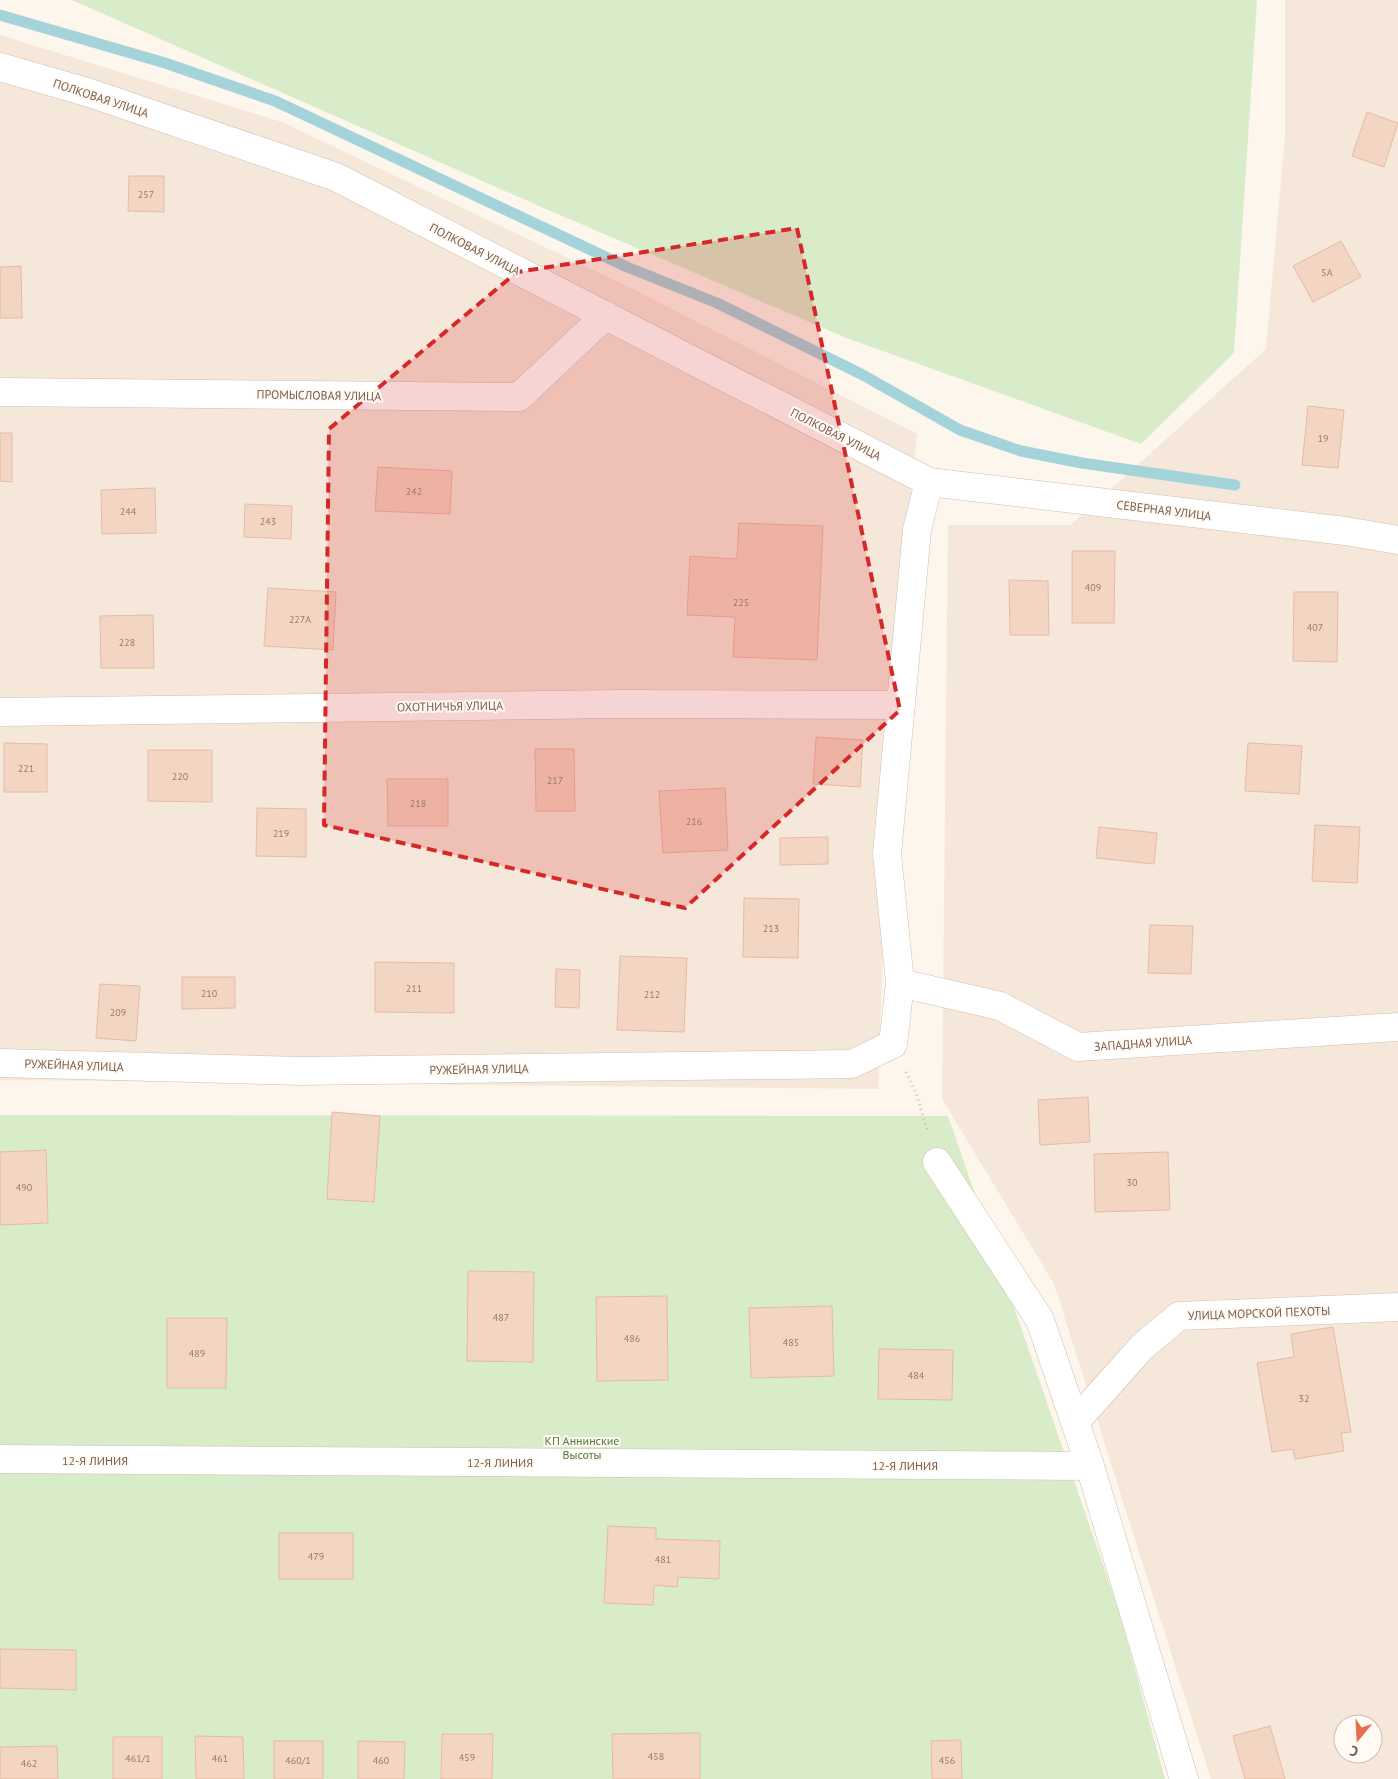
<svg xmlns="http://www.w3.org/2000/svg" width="1398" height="1779" font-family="'PT Sans',sans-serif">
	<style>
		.residential { fill: #f5e8da; fill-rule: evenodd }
		.green { fill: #d8ecc9 }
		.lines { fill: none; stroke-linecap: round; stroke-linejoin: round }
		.stream { stroke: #a5d3da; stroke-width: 11 }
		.building { fill: #f3d5c3; stroke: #e6bba3 }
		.street-casing { stroke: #d1beb0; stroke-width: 29 }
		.path { stroke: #d9b8a5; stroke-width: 3; stroke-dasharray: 1 4; stroke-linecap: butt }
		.street { stroke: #fff; stroke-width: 28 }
		.marked { fill: #d62828; fill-opacity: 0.2; stroke: #d62828; stroke-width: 4; stroke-dasharray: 10 6; stroke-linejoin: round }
		.labels { text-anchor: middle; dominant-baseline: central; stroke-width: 4; stroke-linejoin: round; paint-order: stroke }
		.number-label { font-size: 10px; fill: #987a6a }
		.street-label { font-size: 12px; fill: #7a5c4d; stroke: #fffaf3 }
		.park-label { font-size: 12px; fill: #537a41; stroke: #fffaf3 }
	</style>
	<rect width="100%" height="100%" fill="#fdf6ec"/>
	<path class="residential" d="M 1285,0 L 1398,0 L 1398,1779 L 1211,1779 L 1054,1284 L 942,1099 L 948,525 L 1071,525 L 1266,349 L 1285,135 ZM 1343,1724 L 1373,1724 L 1373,1754 L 1343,1754 Z
		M 0,35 L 282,122 L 627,286 L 917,434 L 893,672 L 878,1089 L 0,1080 Z"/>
	<path class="green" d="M 72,0 L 1257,0 L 1234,353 L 1141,444 L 844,337 L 546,209 Z
		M 0,1115 L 948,1116 L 1119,1611 L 1165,1779 L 0,1779 Z"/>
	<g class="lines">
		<path class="stream" d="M 0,15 L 165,63 L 275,101 L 627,267 L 717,303 L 863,375 L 960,430 L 1021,451 L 1082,463 L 1235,485"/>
	</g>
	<path class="building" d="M 1367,112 L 1398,123 L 1384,167 L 1352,156 Z
		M 129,176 L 164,176 L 164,212 L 128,211 Z
		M 1341,241 L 1361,277 L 1313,302 L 1293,266 Z
		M 21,266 L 22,318 L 0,318 L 0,267 Z
		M 1308,406 L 1344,410 L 1338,468 L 1302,465 Z
		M 0,433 L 12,433 L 12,482 L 0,481 Z
		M 378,467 L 452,471 L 450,514 L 375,511 Z
		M 155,488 L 156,533 L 102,534 L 101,490 Z
		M 245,504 L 292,506 L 291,539 L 244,537 Z
		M 739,523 L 823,526 L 817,660 L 733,657 L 735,617 L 687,615 L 690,556 L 737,559 Z
		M 1072,551 L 1115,551 L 1114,623 L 1072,623 Z
		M 1009,580 L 1048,581 L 1049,635 L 1010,635 Z
		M 268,588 L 336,592 L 333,650 L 264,646 Z
		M 1294,592 L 1338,592 L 1337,662 L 1293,661 Z
		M 153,615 L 154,668 L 101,668 L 100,616 Z
		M 816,737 L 863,740 L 860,787 L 813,784 Z
		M 4,743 L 47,744 L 47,792 L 4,792 Z
		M 1248,743 L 1302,746 L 1299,794 L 1245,791 Z
		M 535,749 L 574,749 L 575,811 L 536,811 Z
		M 148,750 L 212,750 L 212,802 L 148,801 Z
		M 387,779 L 448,779 L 448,826 L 388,826 Z
		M 725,788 L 728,850 L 663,853 L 659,791 Z
		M 257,808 L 306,809 L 306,857 L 256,856 Z
		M 1315,825 L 1360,827 L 1357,883 L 1312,881 Z
		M 1099,827 L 1157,833 L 1154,864 L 1096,858 Z
		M 828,837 L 828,864 L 780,865 L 780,838 Z
		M 744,898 L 799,899 L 798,958 L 743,957 Z
		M 1150,925 L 1193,926 L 1191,974 L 1148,973 Z
		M 620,956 L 687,958 L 684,1032 L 617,1030 Z
		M 375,962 L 454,963 L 454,1013 L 375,1012 Z
		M 556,969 L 580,970 L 579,1008 L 555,1007 Z
		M 182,977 L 235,977 L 235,1008 L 182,1009 Z
		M 100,984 L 140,986 L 136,1041 L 96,1038 Z
		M 1088,1097 L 1090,1142 L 1040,1145 L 1038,1100 Z
		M 332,1112 L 380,1116 L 374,1202 L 327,1199 Z
		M 46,1150 L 48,1223 L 0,1225 L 0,1152 Z
		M 1168,1152 L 1170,1210 L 1095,1212 L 1094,1154 Z
		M 468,1271 L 534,1272 L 533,1362 L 467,1361 Z
		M 667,1296 L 668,1380 L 597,1381 L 596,1297 Z
		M 832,1306 L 834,1376 L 751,1378 L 749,1308 Z
		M 167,1318 L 227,1318 L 226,1388 L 167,1388 Z
		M 1333,1327 L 1351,1432 L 1341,1433 L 1344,1451 L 1295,1459 L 1293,1449 L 1272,1452 L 1257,1363 L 1294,1357 L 1291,1334 Z
		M 879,1349 L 953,1350 L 952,1400 L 878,1399 Z
		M 608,1526 L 656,1528 L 656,1539 L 720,1541 L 719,1579 L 678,1577 L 677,1587 L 654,1585 L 653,1605 L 604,1603 Z
		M 279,1533 L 353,1533 L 353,1579 L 279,1579 Z
		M 0,1649 L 76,1650 L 76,1690 L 0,1688 Z
		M 1270,1726 L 1285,1779 L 1245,1779 L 1233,1736 Z
		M 700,1733 L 700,1779 L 613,1779 L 612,1734 Z
		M 442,1734 L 493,1734 L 492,1779 L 441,1779 Z
		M 195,1736 L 243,1737 L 244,1779 L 196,1779 Z
		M 113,1737 L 162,1737 L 162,1779 L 113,1779 Z
		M 961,1740 L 962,1779 L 932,1779 L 931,1741 Z
		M 274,1741 L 323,1741 L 323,1779 L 274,1779 Z
		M 358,1741 L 405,1742 L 404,1779 L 358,1779 Z
		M 57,1746 L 58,1779 L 0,1779 L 0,1747 Z"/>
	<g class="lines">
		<g class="street-casing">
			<path id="street" d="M 0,67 L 90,93 L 336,177 L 929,482 L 1345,531 L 1398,540
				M 0,392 L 519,397 L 606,315
				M 0,712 L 620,704 L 901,705
				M 900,983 L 1000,1006 L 1078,1047 L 1398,1027
				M 0,1063 L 301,1071 L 852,1064 L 893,1044 L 900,983 L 887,854 L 917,530 L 929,482
				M 937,1162 L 1040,1320 L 1090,1466 L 1184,1779
				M 1075,1422 L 1142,1347 L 1179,1316 L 1398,1307
				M 0,1459 L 1090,1466"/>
		</g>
		<path class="path" d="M 906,1072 L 916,1093 L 928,1132"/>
		<use href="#street" class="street"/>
	</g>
	<path class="marked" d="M 797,228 L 900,710 L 685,908 L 324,825 L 329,429 L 517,272 Z"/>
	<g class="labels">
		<g class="number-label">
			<text x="146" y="194">257</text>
			<text x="1327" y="272">5А</text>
			<text x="1323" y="438">19</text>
			<text x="414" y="491">242</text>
			<text x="128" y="511">244</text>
			<text x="268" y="521">243</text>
			<text x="1093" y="587">409</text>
			<text x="741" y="602">225</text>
			<text x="300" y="619">227А</text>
			<text x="1315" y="627">407</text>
			<text x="127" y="642">228</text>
			<text x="26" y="768">221</text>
			<text x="180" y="776">220</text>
			<text x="555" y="780">217</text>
			<text x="418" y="803">218</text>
			<text x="694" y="821">216</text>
			<text x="281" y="833">219</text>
			<text x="771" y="928">213</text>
			<text x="414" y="988">211</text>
			<text x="209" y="993">210</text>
			<text x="652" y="994">212</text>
			<text x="118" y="1012">209</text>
			<text x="1132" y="1182">30</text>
			<text x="24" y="1187">490</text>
			<text x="501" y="1317">487</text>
			<text x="632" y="1338">486</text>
			<text x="791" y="1342">485</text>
			<text x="197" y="1353">489</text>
			<text x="916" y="1375">484</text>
			<text x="1304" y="1398">32</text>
			<text x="316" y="1556">479</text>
			<text x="663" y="1559">481</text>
			<text x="656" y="1756">458</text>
			<text x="467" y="1757">459</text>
			<text x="138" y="1758">461/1</text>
			<text x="220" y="1758">461</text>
			<text x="298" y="1760">460/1</text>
			<text x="381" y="1760">460</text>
			<text x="947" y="1760">456</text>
			<text x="29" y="1763">462</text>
		</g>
		<g class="street-label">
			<text transform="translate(101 98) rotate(18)">ПОЛКОВАЯ УЛИЦА</text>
			<text transform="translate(475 249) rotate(27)">ПОЛКОВАЯ УЛИЦА</text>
			<text transform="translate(319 395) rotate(1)">ПРОМЫСЛОВАЯ УЛИЦА</text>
			<text transform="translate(836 434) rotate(27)">ПОЛКОВАЯ УЛИЦА</text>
			<text transform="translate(1164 510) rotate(7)">СЕВЕРНАЯ УЛИЦА</text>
			<text transform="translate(450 706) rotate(-1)">ОХОТНИЧЬЯ УЛИЦА</text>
			<text transform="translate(1143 1043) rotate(-4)">ЗАПАДНАЯ УЛИЦА</text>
			<text transform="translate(74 1065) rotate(2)">РУЖЕЙНАЯ УЛИЦА</text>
			<text transform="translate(479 1069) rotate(-1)">РУЖЕЙНАЯ УЛИЦА</text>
			<text transform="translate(1259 1313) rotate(-2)">УЛИЦА МОРСКОЙ ПЕХОТЫ</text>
			<text x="95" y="1460">12-Я ЛИНИЯ</text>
			<text x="500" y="1462">12-Я ЛИНИЯ</text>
			<text x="905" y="1465">12-Я ЛИНИЯ</text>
		</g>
		<g class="park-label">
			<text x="582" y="1440">КП Аннинские<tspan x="582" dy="14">Высоты</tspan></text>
		</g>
	</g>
	<g transform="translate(1358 1739) rotate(198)"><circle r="24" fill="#fffaf3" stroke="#cabbb1"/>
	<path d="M0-4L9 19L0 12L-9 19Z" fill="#e76f51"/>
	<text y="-8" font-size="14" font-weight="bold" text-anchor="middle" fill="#7a5c4d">С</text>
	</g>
</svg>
